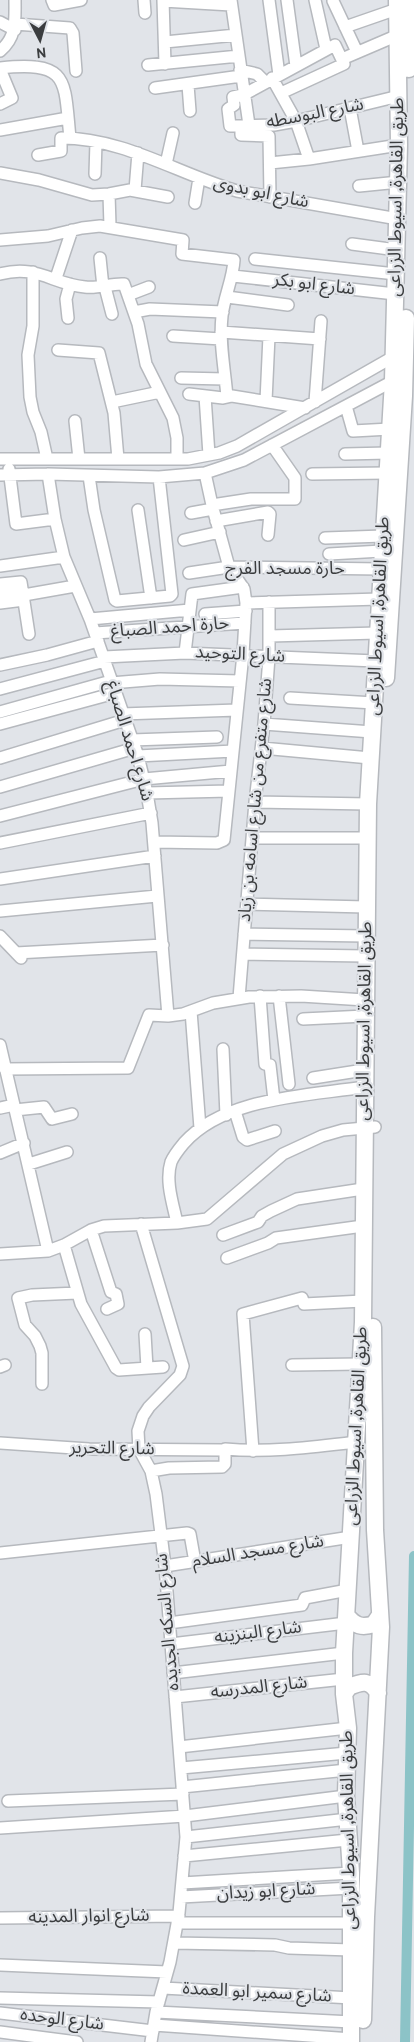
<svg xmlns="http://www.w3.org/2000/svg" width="414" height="2042" font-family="Overpass,'Noto Sans Arabic',sans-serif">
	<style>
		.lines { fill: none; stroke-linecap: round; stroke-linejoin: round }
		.canal { stroke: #8cc3c7; stroke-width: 10 }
		.minor-casing { stroke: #b6b9be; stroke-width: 14 }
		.highway-casing { stroke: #b6b9be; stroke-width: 19 }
		.minor { stroke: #fff; stroke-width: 11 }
		.highway { stroke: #fff; stroke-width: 16 }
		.labels { text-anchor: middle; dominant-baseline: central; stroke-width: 4.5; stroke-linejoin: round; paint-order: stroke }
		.street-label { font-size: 18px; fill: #3b3d3f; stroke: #e1e4e9 }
	</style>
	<rect width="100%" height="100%" fill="#e1e4e9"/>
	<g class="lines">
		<path class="canal" d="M 405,2042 L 414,1556"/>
		<g class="minor-casing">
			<path id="minor" d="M 52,0 L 54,5 L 81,0
				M 144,0 L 145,13
				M 163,0 L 165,64
				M 231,0 L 249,125
				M 269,0 L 279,75
				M 287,0 L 296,66
				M 315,0 L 326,49
				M 163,1 L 231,5
				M 333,1 L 357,52
				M 0,22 L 15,30
				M 15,24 L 70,28 L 73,33 L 76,71
				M 345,27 L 397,9
				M 165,42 L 236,35
				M 0,51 C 17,37 15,20 15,0
				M 342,59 L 398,35
				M 148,65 L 239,56
				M 0,68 C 70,61 64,79 70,138
				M 0,69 L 12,98 L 0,104
				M 240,70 L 257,74 L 265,82
				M 272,78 L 296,121 L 309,159
				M 188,85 L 190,111
				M 155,88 L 241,76
				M 281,93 L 344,64 L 335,45 L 243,95 L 233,97 L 234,105 L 228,109 L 230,126 L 274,125 L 296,121 L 399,96
				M 350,108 L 358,151
				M 241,126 L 241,135 L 269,136 L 270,197
				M 0,130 L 68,118
				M 38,155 L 61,151 L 61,138 C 124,138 178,174 237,191 L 398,219
				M 270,163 L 309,159 L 399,145
				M 166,164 L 173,133
				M 0,173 L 39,180 L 92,195 L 109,194 L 130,190 L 168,197
				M 95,174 L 96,142
				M 359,186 L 399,182
				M 135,190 L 138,153
				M 109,194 L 110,226
				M 195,203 L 199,178
				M 0,240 L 48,236 L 82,228 L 100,226 L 183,240 L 182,254 L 234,260 C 233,279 224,297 222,316 C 219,343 225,371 227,397
				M 352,244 L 397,250
				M 100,258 L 103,287
				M 255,259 L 396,274
				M 33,272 L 33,326 L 28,355 L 30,397 L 33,412 L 41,432 L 47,459
				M 0,274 C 37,264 52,284 85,287 C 98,289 111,283 124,284 L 138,324 L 146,364 L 173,418 L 177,438 L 177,459
				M 233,276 L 395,294
				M 56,278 L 72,230
				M 105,287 L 112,314
				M 128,295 L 149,287
				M 227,297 L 288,305
				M 134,312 L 150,309 L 223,312
				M 68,318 L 66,299 L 70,284
				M 221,332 L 320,339
				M 173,336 L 221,339
				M 58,350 L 99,353 L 114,413 L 118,459
				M 181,378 L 225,379
				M 189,394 L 223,398 L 232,396 L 305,408
				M 205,396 L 209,455
				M 266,401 L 269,336
				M 112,402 L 160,392
				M 315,402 L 321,321
				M 346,406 L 353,431 L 390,429
				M 75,421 L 79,459
				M 345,454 L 388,453
				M 0,459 L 188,459 L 219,453 L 237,446 L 393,357
				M 9,469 L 16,524 L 55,519
				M 48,474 L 55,519 L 64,557 L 90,619 L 138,756 L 147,793 L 152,823 L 168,1016
				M 312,474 L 387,473
				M 0,475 L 48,474 L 159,477 L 205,473 L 244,460 L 393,381
				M 89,476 L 94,510 L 115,600 L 117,601 L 170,596 L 172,594 L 159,477
				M 212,505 L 251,499 L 295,499 L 295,478 L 272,445
				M 138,510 L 151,598
				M 191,513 L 213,509
				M 216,521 L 268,512 L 270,514 L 268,535
				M 325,538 L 383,536
				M 184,540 L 220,532
				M 329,554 L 382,551
				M 0,566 L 64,557
				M 189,573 L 229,567 L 381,569
				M 0,584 L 21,582 L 29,634
				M 0,594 L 23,591
				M 24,595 L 75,586
				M 0,603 L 24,600
				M 246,603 L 379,599
				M 205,614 L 246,611
				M 90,619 L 190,610
				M 95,633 L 245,623
				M 270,636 L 377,633
				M 185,653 L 192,594 L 243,587
				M 104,657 L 185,653 L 376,661
				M 0,665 L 47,655 L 98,641
				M 111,683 L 160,679 L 240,681
				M 0,689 L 105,661
				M 290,698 L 374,703
				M 0,712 L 111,681
				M 122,714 L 237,710
				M 0,724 L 115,693
				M 264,724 L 372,732
				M 132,740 L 217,737
				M 262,748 L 370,758
				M 138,756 L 233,751
				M 0,758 L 125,720
				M 0,787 L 135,748
				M 147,793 L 229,791
				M 255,802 L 368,804
				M 0,816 L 144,779 L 231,771
				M 252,838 L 367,838
				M 154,842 L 217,843 L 224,840 L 243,654 L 246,603 L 244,589 L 229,567 L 212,505 L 205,473
				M 0,843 L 151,813
				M 0,879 L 155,856
				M 247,904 L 366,907
				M 0,911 L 157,896
				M 244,934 L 366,936
				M 0,936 L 21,958
				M 16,953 L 163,945
				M 243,954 L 365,956
				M 260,996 L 265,1064 L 270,1065 L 274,1100
				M 279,996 L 289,1084
				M 239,998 L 255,802 L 264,724 L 269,657 L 269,602
				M 191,1011 L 200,1128
				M 303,1019 L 365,1016
				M 0,1045 L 48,1251
				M 223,1049 L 226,1115
				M 5,1069 L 128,1068 L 149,1015 L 168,1016 L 183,1014 L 213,1003 L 249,997 L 301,996 L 365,1000
				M 313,1078 L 364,1070
				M 0,1108 L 14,1105
				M 15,1110 L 44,1107 L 52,1119 L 72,1114
				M 235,1111 L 243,1137 L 247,1140 L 275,1131
				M 0,1153 L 24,1143
				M 29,1164 L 67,1152
				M 177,1223 C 173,1204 165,1181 171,1162 C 174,1155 179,1149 184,1143 C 225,1097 307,1096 364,1087
				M 141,1224 L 183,1366 L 180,1375 L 149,1407 L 143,1416 L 138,1431 L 139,1449 L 151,1471 L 156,1494 L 165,1566 L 186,1837 L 179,1913 L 170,1962 L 156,2012 L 151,2042
				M 91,1230 L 111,1292 L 116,1294 L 118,1304 L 107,1309
				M 223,1235 L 258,1222 L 262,1216 L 271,1211 L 297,1199 L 363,1189
				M 64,1245 L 81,1304 L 116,1368 L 119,1370 L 163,1367
				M 0,1254 L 48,1251 L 64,1245 L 91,1230 L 104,1226 L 177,1223 L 207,1219 L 283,1154 L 322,1136 L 343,1130 L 375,1127
				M 227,1258 L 268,1243 L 276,1238 L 363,1226
				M 145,1334 L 147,1368
				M 292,1365 L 360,1364
				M 0,1367 L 5,1365
				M 42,1384 L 42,1353 L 40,1346 L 35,1336 L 25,1325 L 18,1298 L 32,1295 L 77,1293
				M 0,1443 L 89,1449 L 224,1450
				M 253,1451 L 243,1314 L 302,1298 L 304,1304 L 363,1301
				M 151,1471 L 169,1468 L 222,1467 L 225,1464 L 225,1449 C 269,1453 313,1447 357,1442
				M 0,1553 L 187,1533 L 190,1534 L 195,1562
				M 165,1566 L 351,1537
				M 169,1623 L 302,1605 L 305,1598 L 348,1590
				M 171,1644 L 346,1623
				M 173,1673 L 344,1653
				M 175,1697 L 344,1679
				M 179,1747 L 348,1728
				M 181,1768 L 347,1753
				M 182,1787 L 347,1770
				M 8,1801 L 183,1794
				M 0,1828 L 185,1816 L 346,1796
				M 186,1837 L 348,1819
				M 184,1856 L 348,1840
				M 182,1883 L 351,1873
				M 181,1897 L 351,1888
				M 0,1918 L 179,1916
				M 177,1923 L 350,1923
				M 174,1943 L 275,1945 L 289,1948 L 351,1950
				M 0,1965 L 167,1972
				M 163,1988 L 352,1998
				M 0,1998 L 159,2002
				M 156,2012 L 352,2022
				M 0,2013 L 153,2031
				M 154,2025 L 352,2039
				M 0,2032 L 77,2042"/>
		</g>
		<g class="highway-casing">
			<path id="highway" d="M 409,0 L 409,69
				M 386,678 L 404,396 L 406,318
				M 347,1616 C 355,1626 362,1628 374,1624 L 380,1615
				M 344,1694 L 349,1687 C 363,1681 370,1680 378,1693
				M 363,2020 L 366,1917 L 381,1627 L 375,1530 L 373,1327
				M 351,2042 L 351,1873 L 346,1796 L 348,1728 L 344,1694 L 344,1653 L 363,1322 L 368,804 L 393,381 L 399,145 L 397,0"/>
		</g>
		<use href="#minor" class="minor"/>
		<use href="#highway" class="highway"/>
	</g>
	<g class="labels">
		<g class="street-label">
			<text transform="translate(315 114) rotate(-11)">شارع البوسطه</text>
			<text transform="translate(261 193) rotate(12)">شارع ابو بدوى</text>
			<text transform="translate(397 197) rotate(-89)">طريق القاهرة, اسيوط الزراعى</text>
			<text transform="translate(314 285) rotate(7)">شارع ابو بكر</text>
			<text x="285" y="569">حارة مسجد الفرج</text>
			<text transform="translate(379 616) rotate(-87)">طريق القاهرة, اسيوط الزراعى</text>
			<text transform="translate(170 628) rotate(-4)">حارة احمد الصباغ</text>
			<text transform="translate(240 655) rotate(3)">شارع التوحيد</text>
			<text transform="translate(129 741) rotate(73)">شارع احمد الصباغ</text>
			<text transform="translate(256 800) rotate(-85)">شارع متفرع من شارع اسامه بن زياد</text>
			<text transform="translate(365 1021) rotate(-89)">طريق القاهرة, اسيوط الزراعى</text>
			<text transform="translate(357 1426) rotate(-87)">طريق القاهرة, اسيوط الزراعى</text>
			<text transform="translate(112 1449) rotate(1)">شارع التحرير</text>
			<text transform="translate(258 1552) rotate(-9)">شارع مسجد السلام</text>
			<text transform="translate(168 1622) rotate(-95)">شارع السكه الجديده</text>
			<text transform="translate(258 1633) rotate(-7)">شارع البنزينه</text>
			<text transform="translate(259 1688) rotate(-6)">شارع المدرسه</text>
			<text transform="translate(349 1830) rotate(-91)">طريق القاهرة, اسيوط الزراعى</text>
			<text transform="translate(266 1892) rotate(-3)">شارع ابو زيدان</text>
			<text transform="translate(89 1917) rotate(-1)">شارع انوار المدينه</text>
			<text transform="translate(257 1993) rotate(3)">شارع سمير ابو العمدة</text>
			<text transform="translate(62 2020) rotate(7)">شارع الوحده</text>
		</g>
	</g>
	<g transform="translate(40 40) rotate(174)" stroke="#e1e4e9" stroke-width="4" paint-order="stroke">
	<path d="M0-4L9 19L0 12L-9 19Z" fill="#3b3d3f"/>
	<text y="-8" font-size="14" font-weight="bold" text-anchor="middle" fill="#3b3d3f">N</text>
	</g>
</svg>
